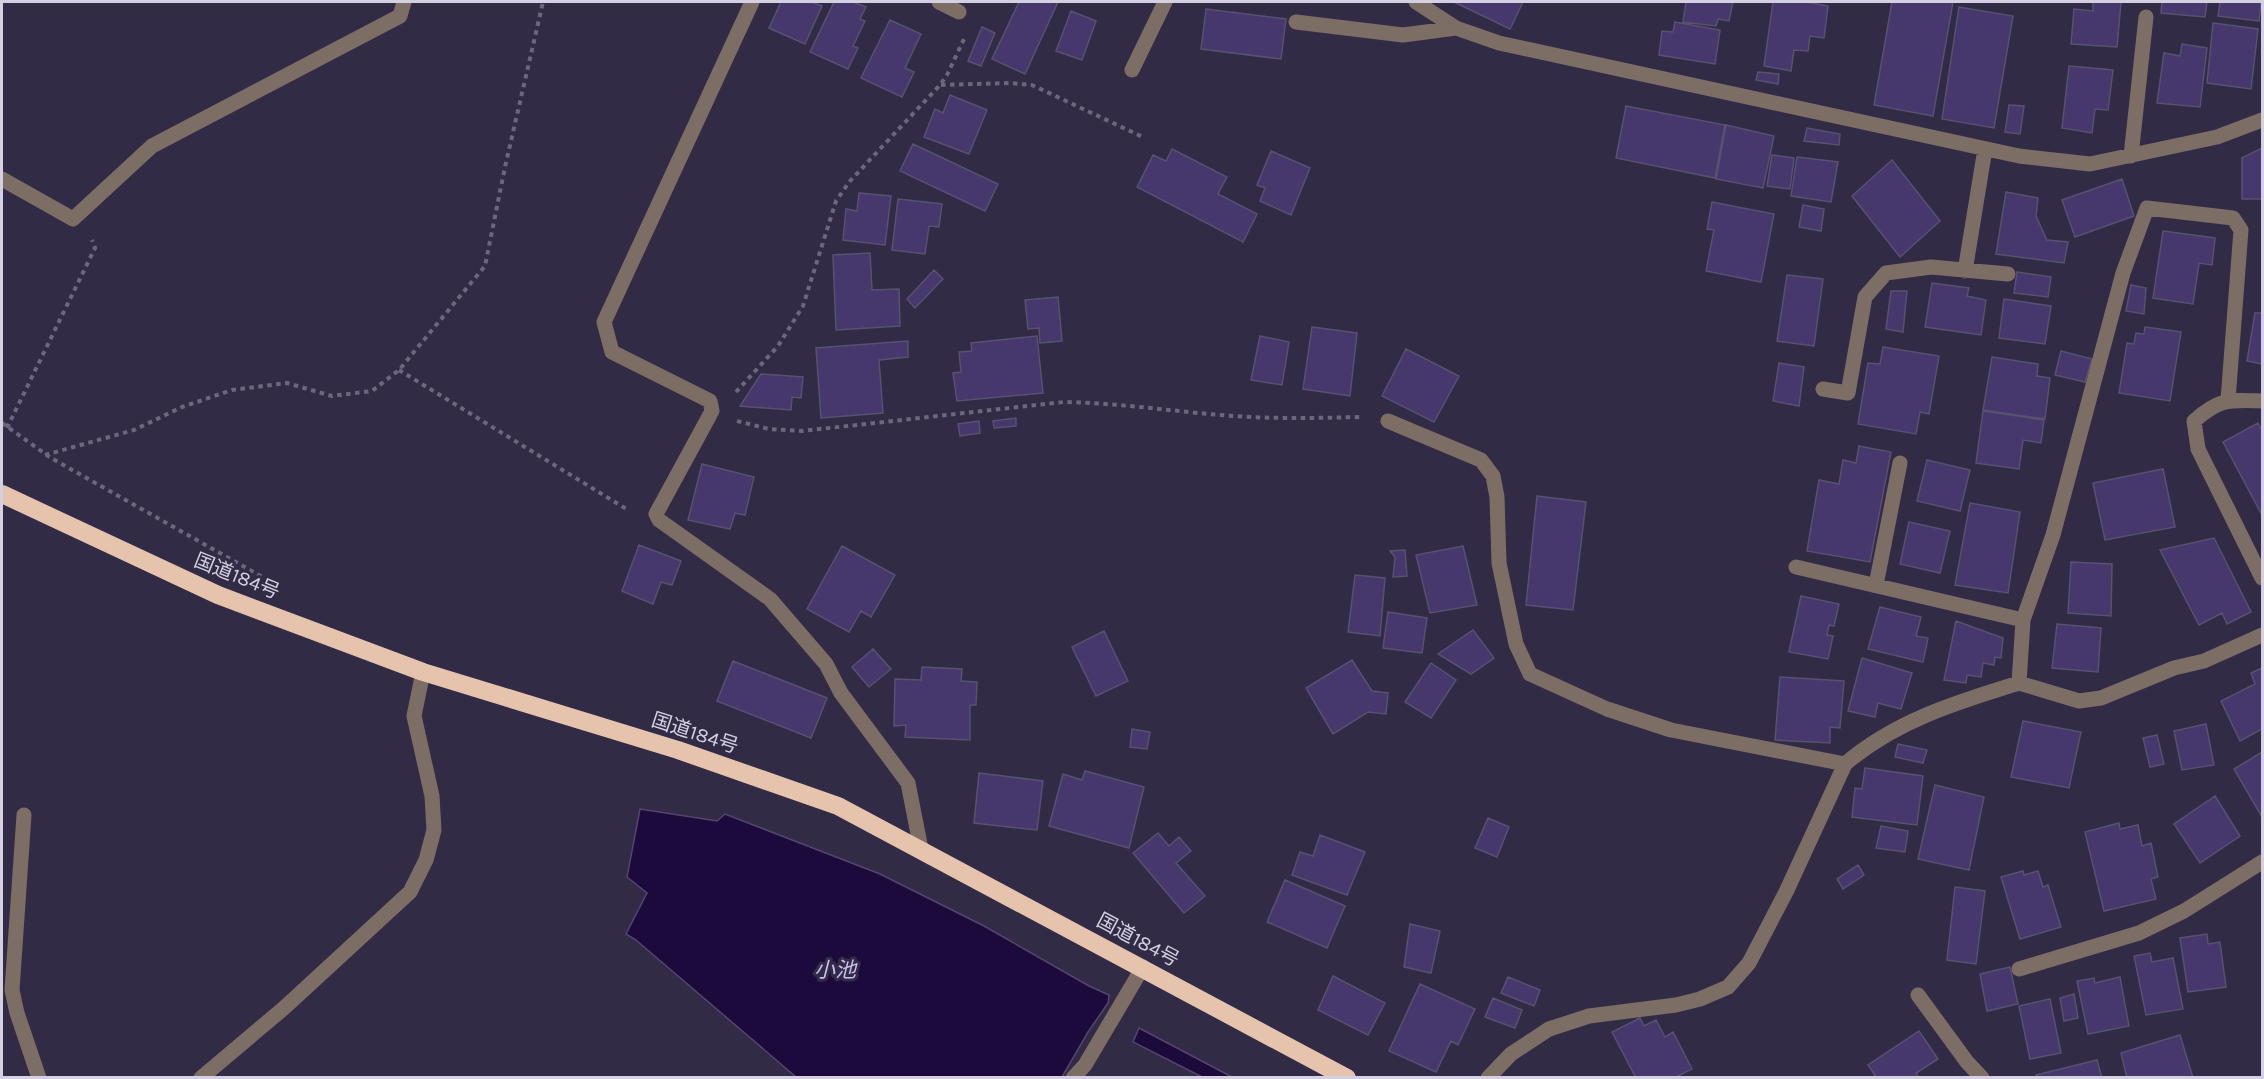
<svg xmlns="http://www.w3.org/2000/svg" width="2264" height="1079" font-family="Karla,'Noto Sans JP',sans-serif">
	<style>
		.water { fill: #1d0a3d; stroke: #54456e; stroke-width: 1.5 }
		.building { fill: #46376d; stroke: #58516f; stroke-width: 1.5 }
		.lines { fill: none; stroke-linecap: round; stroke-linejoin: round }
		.path { stroke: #6c667e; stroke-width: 4; stroke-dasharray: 4.5 4.5; stroke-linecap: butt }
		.minor { stroke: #7c6e65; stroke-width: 15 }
		.highway { stroke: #e5c3ad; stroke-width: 18 }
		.labels { text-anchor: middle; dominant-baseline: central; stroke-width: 6; stroke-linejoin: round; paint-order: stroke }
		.street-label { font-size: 20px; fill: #d4d0e2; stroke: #322b46 }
		.water-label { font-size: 21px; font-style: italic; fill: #c9bef1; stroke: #322b46 }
	</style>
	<rect width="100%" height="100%" fill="#322b46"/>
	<path class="water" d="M 640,809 L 717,821 L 725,814 L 880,874 L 984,926 L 1089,986 L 1109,995 L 1108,1003 L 1088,1032 L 1062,1077 L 796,1077 L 636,940 L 626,934 L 647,893 L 627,877 Z
		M 1139,1028 L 1232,1077 L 1202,1077 L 1133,1042 Z"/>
	<path class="building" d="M 781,2 L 812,2 L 822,6 L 805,44 L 769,28 Z
		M 834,2 L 853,2 L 866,7 L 860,19 L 865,21 L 853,46 L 858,48 L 848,69 L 810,52 Z
		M 1019,2 L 1058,2 L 1025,74 L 992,59 Z
		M 1454,2 L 1523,2 L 1510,29 Z
		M 1686,2 L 1733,2 L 1729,21 L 1718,19 L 1716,26 L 1683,22 Z
		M 1773,2 L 1806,2 L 1828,6 L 1824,38 L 1810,36 L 1808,51 L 1794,50 L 1791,71 L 1764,66 Z
		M 1892,2 L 1953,2 L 1933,116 L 1874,105 Z
		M 2093,2 L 2121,2 L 2117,47 L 2071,44 L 2074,9 L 2093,11 Z
		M 2162,2 L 2207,2 L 2205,17 L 2161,13 Z
		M 2220,2 L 2261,2 L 2259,21 L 2218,16 Z
		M 1959,7 L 2013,16 L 1994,128 L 1942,119 Z
		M 1206,9 L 1286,19 L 1281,59 L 1201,49 Z
		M 1071,11 L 1096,21 L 1082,60 L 1056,51 Z
		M 890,20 L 921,34 L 905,68 L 914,72 L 902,97 L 861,78 Z
		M 1675,22 L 1720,30 L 1715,64 L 1659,55 L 1662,31 L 1673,32 Z
		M 2213,23 L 2258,29 L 2251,89 L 2207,83 Z
		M 982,27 L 995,33 L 981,66 L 968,61 Z
		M 2182,44 L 2207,48 L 2200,107 L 2157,103 L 2164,53 L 2180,56 Z
		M 2069,66 L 2113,70 L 2108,110 L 2095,109 L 2092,133 L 2062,128 Z
		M 1758,72 L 1779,74 L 1778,84 L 1756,80 Z
		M 950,95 L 987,110 L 969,154 L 924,137 L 935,109 L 943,113 Z
		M 2009,105 L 2024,106 L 2020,134 L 2005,132 Z
		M 1626,106 L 1725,125 L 1715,178 L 1616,158 Z
		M 1726,125 L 1774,136 L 1763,188 L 1716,179 Z
		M 1807,128 L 1840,134 L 1839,145 L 1804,141 Z
		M 913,144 L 998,184 L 985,211 L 900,171 Z
		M 2262,148 L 2262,199 L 2242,199 L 2242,158 Z
		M 1172,149 L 1227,177 L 1218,194 L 1257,214 L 1243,242 L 1137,187 L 1153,155 L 1166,161 Z
		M 1271,151 L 1310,168 L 1291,215 L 1260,201 L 1265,188 L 1257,185 Z
		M 1772,155 L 1794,158 L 1790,189 L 1767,186 Z
		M 1797,157 L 1838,162 L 1831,202 L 1791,196 Z
		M 1892,160 L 1940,221 L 1900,257 L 1852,196 Z
		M 2122,179 L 2134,216 L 2075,237 L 2062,200 Z
		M 2006,192 L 2038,198 L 2036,216 L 2047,240 L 2068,242 L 2064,263 L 1996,254 Z
		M 859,193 L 891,196 L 885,245 L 843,240 L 846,209 L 857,211 Z
		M 898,199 L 942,204 L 939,227 L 929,226 L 925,254 L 892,250 Z
		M 1712,202 L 1774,214 L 1761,282 L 1706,271 L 1714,230 L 1707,229 Z
		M 1803,205 L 1824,209 L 1821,231 L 1799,227 Z
		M 2163,231 L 2215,238 L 2212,265 L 2199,263 L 2193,304 L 2153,298 Z
		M 870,253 L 872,290 L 899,289 L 900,326 L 836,330 L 833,255 Z
		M 934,270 L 943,279 L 915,308 L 907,299 Z
		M 2017,272 L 2051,277 L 2048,297 L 2014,293 Z
		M 1787,275 L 1823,279 L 1814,346 L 1777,341 Z
		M 1932,283 L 1969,288 L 1967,296 L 1986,300 L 1981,335 L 1925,327 Z
		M 2131,285 L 2146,288 L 2144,314 L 2126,311 Z
		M 1891,291 L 1907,291 L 1903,332 L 1886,329 Z
		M 1058,297 L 1062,341 L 1040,343 L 1039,328 L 1028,329 L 1025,300 Z
		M 2004,299 L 2051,306 L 2045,344 L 1999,338 Z
		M 2255,313 L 2262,313 L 2262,364 L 2247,361 Z
		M 1312,327 L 1357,333 L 1350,396 L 1303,389 Z
		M 2145,327 L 2181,332 L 2170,401 L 2119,393 L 2127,343 L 2134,344 L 2136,333 L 2144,334 Z
		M 1037,336 L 1043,393 L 957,401 L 953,373 L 961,372 L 959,352 L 972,351 L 971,343 Z
		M 1260,336 L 1289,342 L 1282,385 L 1251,380 Z
		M 908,341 L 908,357 L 879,360 L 883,413 L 821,418 L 816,348 Z
		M 1883,347 L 1939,356 L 1929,414 L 1920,412 L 1916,434 L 1858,424 L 1868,363 L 1880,364 Z
		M 1406,349 L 1459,376 L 1434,422 L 1382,396 Z
		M 2061,351 L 2092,359 L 2085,382 L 2055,375 Z
		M 1992,357 L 2038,364 L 2037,376 L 2050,378 L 2045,419 L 1983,410 Z
		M 1779,363 L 1804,367 L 1799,406 L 1773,401 Z
		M 761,374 L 803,377 L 801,398 L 792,397 L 791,410 L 740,406 Z
		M 1983,411 L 2044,420 L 2041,443 L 2023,440 L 2019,469 L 1976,463 Z
		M 1016,418 L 1016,426 L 994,428 L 993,421 Z
		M 979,421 L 980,433 L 960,436 L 958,424 Z
		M 2258,423 L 2262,431 L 2262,515 L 2223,442 Z
		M 1859,446 L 1891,452 L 1870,562 L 1807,551 L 1819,480 L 1839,484 L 1843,460 L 1856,463 Z
		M 1927,460 L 1970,470 L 1960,511 L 1917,501 Z
		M 702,464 L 754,477 L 745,515 L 735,513 L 730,529 L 688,520 Z
		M 2163,469 L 2175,527 L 2105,540 L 2093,483 Z
		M 1537,496 L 1586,502 L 1573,610 L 1526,605 Z
		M 1970,503 L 2020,512 L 2008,593 L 1955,585 Z
		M 1909,522 L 1950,531 L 1940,573 L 1900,564 Z
		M 2214,538 L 2251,612 L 2227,624 L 2222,613 L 2199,625 L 2160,550 Z
		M 639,545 L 681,561 L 672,585 L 661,582 L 653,604 L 622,591 Z
		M 842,546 L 895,575 L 871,617 L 861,611 L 849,632 L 807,609 Z
		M 1463,546 L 1477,605 L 1430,613 L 1416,555 Z
		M 1405,550 L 1407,576 L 1393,577 L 1395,557 L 1390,551 Z
		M 2071,562 L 2112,564 L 2111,616 L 2068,613 Z
		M 1355,575 L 1385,578 L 1380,636 L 1348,632 Z
		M 1801,596 L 1839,604 L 1834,626 L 1829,625 L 1827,635 L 1833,636 L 1828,659 L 1789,652 Z
		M 1880,607 L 1921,617 L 1916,636 L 1928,638 L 1923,662 L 1868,649 Z
		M 1388,612 L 1427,618 L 1422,653 L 1383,648 Z
		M 1956,621 L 2003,638 L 2001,658 L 1995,657 L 1994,665 L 1983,663 L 1981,677 L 1967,675 L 1966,683 L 1944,680 Z
		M 2057,624 L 2101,628 L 2098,672 L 2052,668 Z
		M 1473,630 L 1494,658 L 1471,674 L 1438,654 Z
		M 1104,631 L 1128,681 L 1096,696 L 1072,647 Z
		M 873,649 L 891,669 L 869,687 L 852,667 Z
		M 1862,658 L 1912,673 L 1901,709 L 1878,703 L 1875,717 L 1848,711 Z
		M 1352,660 L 1372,691 L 1388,693 L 1386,714 L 1368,712 L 1333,734 L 1306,688 Z
		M 733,661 L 827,698 L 811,738 L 717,701 Z
		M 1431,663 L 1456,680 L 1431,718 L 1405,702 Z
		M 922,667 L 962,669 L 961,681 L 977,682 L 976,705 L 970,705 L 970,740 L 905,737 L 906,725 L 894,726 L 895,679 L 921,680 Z
		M 2262,668 L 2262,729 L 2240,741 L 2221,701 L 2255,684 L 2251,673 Z
		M 1780,677 L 1844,681 L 1840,728 L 1830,727 L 1830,743 L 1775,740 Z
		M 2023,721 L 2081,732 L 2069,788 L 2011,777 Z
		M 2206,724 L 2214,765 L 2182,770 L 2174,731 Z
		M 1132,729 L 1150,732 L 1147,749 L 1130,747 Z
		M 2157,735 L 2164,764 L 2150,767 L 2143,738 Z
		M 1898,744 L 1927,750 L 1923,763 L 1895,757 Z
		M 2262,752 L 2262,817 L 2234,769 Z
		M 1865,768 L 1923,776 L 1917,825 L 1852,817 L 1855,788 L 1862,789 Z
		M 1085,771 L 1144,787 L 1129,848 L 1049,826 L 1063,774 L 1082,780 Z
		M 979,773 L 1043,781 L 1037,830 L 974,823 Z
		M 1935,785 L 1984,797 L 1969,870 L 1918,859 Z
		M 2215,796 L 2240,836 L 2200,863 L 2174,824 Z
		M 1488,818 L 1509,827 L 1497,857 L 1475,848 Z
		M 2119,823 L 2120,829 L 2138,825 L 2142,846 L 2151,843 L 2158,877 L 2151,879 L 2156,899 L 2104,911 L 2085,832 Z
		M 1881,826 L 1908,831 L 1905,852 L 1876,848 Z
		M 1158,833 L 1169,846 L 1179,837 L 1191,851 L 1176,863 L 1205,896 L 1184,913 L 1133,853 Z
		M 1320,835 L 1365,852 L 1347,895 L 1292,875 L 1300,852 L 1313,856 Z
		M 1858,865 L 1864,875 L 1843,889 L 1837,879 Z
		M 2023,871 L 2024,875 L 2038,871 L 2043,887 L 2048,885 L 2061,927 L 2020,939 L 2001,877 Z
		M 1285,880 L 1345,906 L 1327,948 L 1267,922 Z
		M 1955,887 L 1985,891 L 1976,964 L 1947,960 Z
		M 1410,924 L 1440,931 L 1431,973 L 1404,967 Z
		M 2207,934 L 2208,944 L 2220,942 L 2226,987 L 2188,992 L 2180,938 Z
		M 2150,953 L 2152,962 L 2173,958 L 2183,1009 L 2146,1015 L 2134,956 Z
		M 2010,967 L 2018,1004 L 1987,1011 L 1980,974 Z
		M 1333,976 L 1385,1003 L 1368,1035 L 1318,1010 Z
		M 1508,977 L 1540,990 L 1534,1006 L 1501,993 Z
		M 2120,977 L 2129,1026 L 2088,1034 L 2077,981 L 2094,978 L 2095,983 Z
		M 1420,984 L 1475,1009 L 1458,1045 L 1451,1041 L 1436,1072 L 1389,1051 Z
		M 2074,994 L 2078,1018 L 2064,1021 L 2060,998 Z
		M 1493,998 L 1522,1010 L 1515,1028 L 1485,1017 Z
		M 2050,999 L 2061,1053 L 2030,1059 L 2019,1006 Z
		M 1640,1018 L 1644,1026 L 1656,1020 L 1665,1037 L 1673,1032 L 1692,1069 L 1674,1078 L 1636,1078 L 1612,1032 Z
		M 1919,1031 L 1938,1059 L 1916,1073 L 1919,1078 L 1872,1078 L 1875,1075 L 1868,1065 Z
		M 2180,1035 L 2193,1078 L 2127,1078 L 2121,1053 Z
		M 2097,1060 L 2102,1078 L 2037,1078 L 2036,1075 Z"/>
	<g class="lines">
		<path class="path" d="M 941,85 L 1009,83 L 1032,85 L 1145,138
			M 399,370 L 628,510
			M 736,392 L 778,346 L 803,306 L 836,201 L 850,181 L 940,85 L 947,75 L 964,39
			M 737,421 L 769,429 L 802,431 L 1064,402 C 1121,403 1177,412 1233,416 C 1276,419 1319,418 1362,417
			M 2,423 L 51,458 L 266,579
			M 7,428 L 95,248 L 92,240
			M 45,455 L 134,430 L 182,407 L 232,390 L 287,383 L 332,396 L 372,391 L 399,370 L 485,266 L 505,167 L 543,2"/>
		<path class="minor" d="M 752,2 L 604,322 L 612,352 L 710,401 L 712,411 L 656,514 L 659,520 L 770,599 L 826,664 L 841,693 L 908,783 L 921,849
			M 939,2 L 959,12
			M 1416,2 L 1456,28 L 1499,43 L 2019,156 L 2090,164 L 2217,137 L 2262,120
			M 1296,22 L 1403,35 L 1456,28
			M 1132,70 L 1165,2
			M 2131,156 L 2146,17
			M 2,179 L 73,219 L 152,146 L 400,16 L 404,2
			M 1965,271 L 1985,149
			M 1823,389 L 1848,393 L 1865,297 L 1886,273 L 1931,267 L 2008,274
			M 2262,401 C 2229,400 2220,398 2194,421 L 2198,449 L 2262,578
			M 1388,421 L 1481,460 L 1493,476 L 1497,497 L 1499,563 L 1516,644 L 1530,674 L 1607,709 L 1671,730 L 1845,764
			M 1796,567 L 2023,620
			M 1876,585 L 1900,463
			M 2019,683 L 2079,701 L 2101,698 L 2174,668 L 2204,661 L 2262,635
			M 24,815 L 12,990 L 17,1013 L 39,1078
			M 2019,969 L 2139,933 L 2184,911 L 2262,862
			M 1918,995 L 1967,1062 L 1982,1078
			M 201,1078 L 284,1008 L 410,892 L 426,860 L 434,830 L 432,796 L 414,716 L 423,672
			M 1073,1078 L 1085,1065 L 1143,967
			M 1488,1078 L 1511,1054 L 1549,1029 L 1589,1016 L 1676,1005 L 1700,999 L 1728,987 L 1749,963 L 1786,892 L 1845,764 C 1895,721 1957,702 2019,683 L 2023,620 L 2053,535 L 2123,273 L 2147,208 L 2233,218 L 2241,230 L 2228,400"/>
		<path class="highway" d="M 2,494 L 218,595 L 423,672 L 678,750 L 838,806 L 1347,1078"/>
	</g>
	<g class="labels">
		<g class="street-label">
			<text transform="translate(237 576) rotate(22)">国道184号</text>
			<text transform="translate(695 733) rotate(18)">国道184号</text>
			<text transform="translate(1138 940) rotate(28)">国道184号</text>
		</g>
		<g class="water-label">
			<text x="835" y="970">小池</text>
		</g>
	</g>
	<rect width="2264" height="1079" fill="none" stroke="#d4d0e2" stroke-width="6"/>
</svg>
